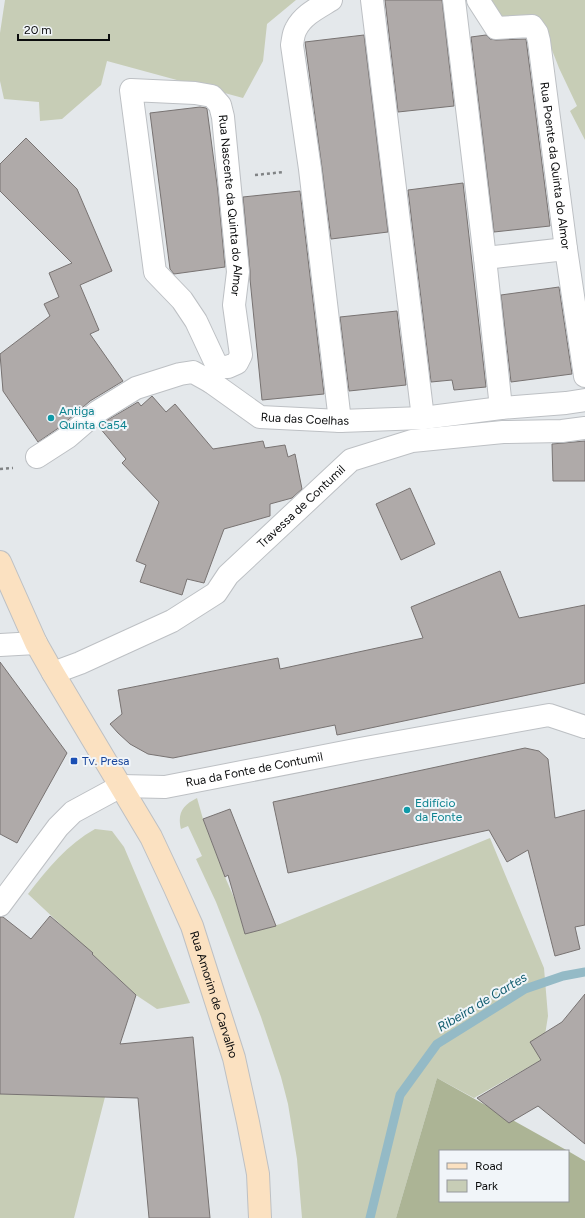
<svg xmlns="http://www.w3.org/2000/svg" width="585" height="1218" font-family="Figtree,sans-serif">
	<style>
		.green { fill: #c7cdb6 }
		.forest { fill: #acb495 }
		.lines { fill: none; stroke-linecap: round; stroke-linejoin: round }
		.stream { stroke: #94bac6; stroke-width: 9 }
		.building { fill: #afaaa9; stroke: #787372 }
		.street-casing { stroke: #bdc0c4; stroke-width: 24 }
		.secondary-casing { stroke: #bdc0c4; stroke-width: 24 }
		.path { stroke: #808385; stroke-width: 2.5; stroke-dasharray: 3 3; stroke-linecap: butt }
		.street { stroke: #fff; stroke-width: 22 }
		.secondary { stroke: #fbe1c1; stroke-width: 22 }
		.culture-dot { fill: #0f9aa8; stroke: #f1f5f9; stroke-width: 1.5 }
		.transit-dot { fill: #1a4fb4; stroke: #f1f5f9; stroke-width: 1.5 }
		.labels { text-anchor: middle; dominant-baseline: central; stroke-width: 4; stroke-linejoin: round; paint-order: stroke }
		.street-label { font-size: 12px; fill: #0b0c0d; stroke: #f1f5f9 }
		.culture-label { font-size: 12px; fill: #0d838f; stroke: #f1f5f9; text-anchor: start }
		.transit-label { font-size: 12px; fill: #164399; stroke: #f1f5f9; text-anchor: start }
		.water-label { font-size: 13px; font-style: italic; fill: #125d6f; stroke: #f1f5f9 }
	</style>
	<rect width="100%" height="100%" fill="#e4e8eb"/>
	<path class="green" d="M 5,0 L 296,0 L 267,24 L 263,61 L 243,98 L 107,61 L 101,85 L 62,119 L 40,121 L 39,102 L 4,99 L 0,81 L 0,33 Z
		M 487,0 L 585,0 L 585,140 L 570,111 L 577,106 L 559,68 L 541,22 L 501,24 Z
		M 197,798 L 203,819 L 225,877 L 235,900 L 245,934 L 280,924 L 490,838 L 544,968 L 548,1016 L 541,1060 L 474,1098 L 437,1078 L 396,1218 L 302,1218 L 297,1159 L 288,1104 L 281,1077 L 261,1017 L 216,902 L 196,859 L 202,856 L 188,826 L 181,829 C 177,813 183,805 197,798 Z
		M 95,829 L 112,831 L 124,847 L 190,1003 L 157,1009 L 136,995 L 28,894 C 47,869 68,844 95,829 Z
		M 0,1094 L 105,1097 L 74,1218 L 0,1218 Z"/>
	<path class="forest" d="M 437,1078 L 568,1151 L 440,1151 L 440,1201 L 568,1201 L 568,1151 L 585,1161 L 585,1218 L 396,1218 Z"/>
	<g class="lines">
		<path class="stream" d="M 370,1218 L 400,1095 L 437,1044 L 525,989 L 563,976 L 585,972"/>
	</g>
	<path class="building" d="M 385,0 L 442,0 L 454,106 L 398,112 Z
		M 364,35 L 388,232 L 331,239 L 322,168 L 305,42 Z
		M 486,35 L 490,39 L 496,40 L 526,39 L 550,226 L 494,232 L 471,37 Z
		M 200,107 L 206,108 L 207,109 L 218,192 L 225,267 L 174,274 L 170,269 L 150,113 Z
		M 26,138 L 77,189 L 112,271 L 80,285 L 99,330 L 90,334 L 123,381 L 90,401 L 60,427 L 38,442 L 3,391 L 0,354 L 50,316 L 44,304 L 59,297 L 49,273 L 72,263 L 0,191 L 0,164 Z
		M 463,183 L 486,387 L 454,390 L 452,380 L 431,382 L 408,190 Z
		M 300,191 L 324,394 L 262,400 L 250,279 L 250,271 L 243,197 Z
		M 559,287 L 572,374 L 511,382 L 501,295 Z
		M 397,311 L 406,385 L 349,391 L 340,317 Z
		M 152,396 L 166,412 L 175,404 L 213,449 L 263,441 L 265,448 L 285,445 L 288,457 L 295,454 L 302,489 L 292,498 L 270,504 L 270,516 L 224,529 L 204,583 L 187,579 L 182,595 L 140,582 L 146,565 L 136,561 L 159,502 L 122,463 L 126,459 L 99,427 L 104,422 L 138,402 L 141,406 Z
		M 585,441 L 585,481 L 553,481 L 552,444 Z
		M 410,488 L 435,544 L 401,560 L 376,504 Z
		M 500,571 L 519,618 L 585,605 L 585,683 L 337,735 L 335,725 L 173,758 L 148,754 L 130,744 L 118,733 L 110,724 L 122,714 L 118,690 L 278,658 L 280,669 L 423,638 L 411,607 Z
		M 0,662 L 67,753 L 17,843 L 0,834 Z
		M 525,748 L 539,751 L 548,759 L 555,818 L 585,810 L 585,925 L 575,927 L 580,949 L 555,956 L 528,850 L 507,862 L 489,830 L 288,873 L 273,802 Z
		M 230,809 L 276,926 L 245,934 L 228,875 L 225,877 L 203,819 Z
		M 50,916 L 93,953 L 92,954 L 136,995 L 120,1044 L 193,1037 L 210,1218 L 149,1218 L 138,1098 L 0,1094 L 0,917 L 3,917 L 31,939 Z
		M 585,994 L 585,1144 L 538,1106 L 509,1123 L 477,1098 L 541,1060 L 530,1042 L 562,1022 Z"/>
	<g class="lines">
		<g class="street-casing">
			<g id="street">
				<path d="M 331,0 C 318,8 303,15 296,29 C 293,34 293,40 292,45 L 310,169 L 340,421"/>
				<path d="M 372,0 L 423,418"/>
				<path d="M 454,0 L 485,258 L 501,408"/>
				<path id="s1" d="M 478,0 L 496,28 L 532,26 L 537,33 L 539,41 L 566,249 L 585,376"/>
				<path d="M 485,258 L 566,249"/>
				<path id="s2" d="M 211,382 L 217,366 L 196,321 L 182,300 L 155,272 L 131,90 L 195,93 L 212,96 L 220,105 L 223,117 L 238,272 L 234,305 L 241,355 L 237,363 L 228,367 L 217,366"/>
				<path id="s3" d="M 37,457 L 68,437 L 97,412 L 136,388 L 180,374 L 193,372 L 211,382 L 260,417 L 340,421 L 423,418 L 501,408 L 566,403 L 585,400"/>
				<path d="M 0,645 L 36,643"/>
				<path id="s4" d="M 53,673 L 80,663 L 172,621 L 216,593 L 228,575 L 351,460 L 412,441 L 503,432 L 562,431 L 585,428"/>
				<path id="s5" d="M 0,905 L 58,827 L 73,812 L 121,786 L 165,787 L 360,749 L 549,715 L 585,727"/>
			</g>
		</g>
		<g class="secondary-casing">
			<g id="secondary">
				<path id="s6" d="M 0,562 L 36,643 L 53,673 L 151,837 L 174,886 L 192,926 L 234,1058 L 248,1122 L 258,1174 L 260,1218"/>
			</g>
		</g>
		<path class="path" d="M 255,175 L 284,172
			M 0,469 L 13,468"/>
		<use href="#street" class="street"/>
		<use href="#secondary" class="secondary"/>
	</g>
	<g class="culture-dot">
		<circle cx="51" cy="418" r="4"/>
		<circle cx="407" cy="810" r="4"/>
	</g>
	<rect class="transit-dot" x="70" y="757" width="8" height="8" rx="2"/>
	<g class="labels">
		<g class="street-label">
			<text stroke="none"><textPath href="#s1" startOffset="212">Rua Poente da Quinta do Almor</textPath></text>
			<text stroke="none"><textPath href="#s2" startOffset="509">Rua Nascente da Quinta do Almor</textPath></text>
			<text stroke="none"><textPath href="#s3" startOffset="306">Rua das Coelhas</textPath></text>
			<text stroke="none"><textPath href="#s4" startOffset="304">Travessa de Contumil</textPath></text>
			<text stroke="none"><textPath href="#s5" startOffset="308">Rua da Fonte de Contumil</textPath></text>
			<text stroke="none"><textPath href="#s6" startOffset="484">Rua Amorim de Carvalho</textPath></text>
		</g>
		<g class="culture-label">
			<text x="59" y="411">Antiga<tspan x="59" dy="14">Quinta Ca54</tspan></text>
			<text x="415" y="803">Edifício<tspan x="415" dy="14">da Fonte</tspan></text>
		</g>
		<g class="transit-label">
			<text x="82" y="761">Tv. Presa</text>
		</g>
		<g class="water-label">
			<text transform="translate(482 1002) rotate(-31)">Ribeira de Cartes</text>
		</g>
	</g>
	<rect x="439" y="1150" width="130" height="52" fill="#f1f5f9" stroke="#95989b"/>
	<rect x="447" y="1163" width="20" height="6" fill="#fbe1c1" stroke="#95989b"/>
	<text x="475" y="1170" font-size="12" fill="#0b0c0d">Road</text>
	<rect x="447" y="1180" width="20" height="12" fill="#c7cdb6" stroke="#95989b"/>
	<text x="475" y="1190" font-size="12" fill="#0b0c0d">Park</text>
	<path d="M18 34v6h91v-6" fill="none" stroke="#0b0c0d" stroke-width="2"/>
	<text x="24" y="34" font-size="12" fill="#0b0c0d" stroke="#f1f5f9" stroke-width="3" paint-order="stroke">20 m</text>
</svg>
